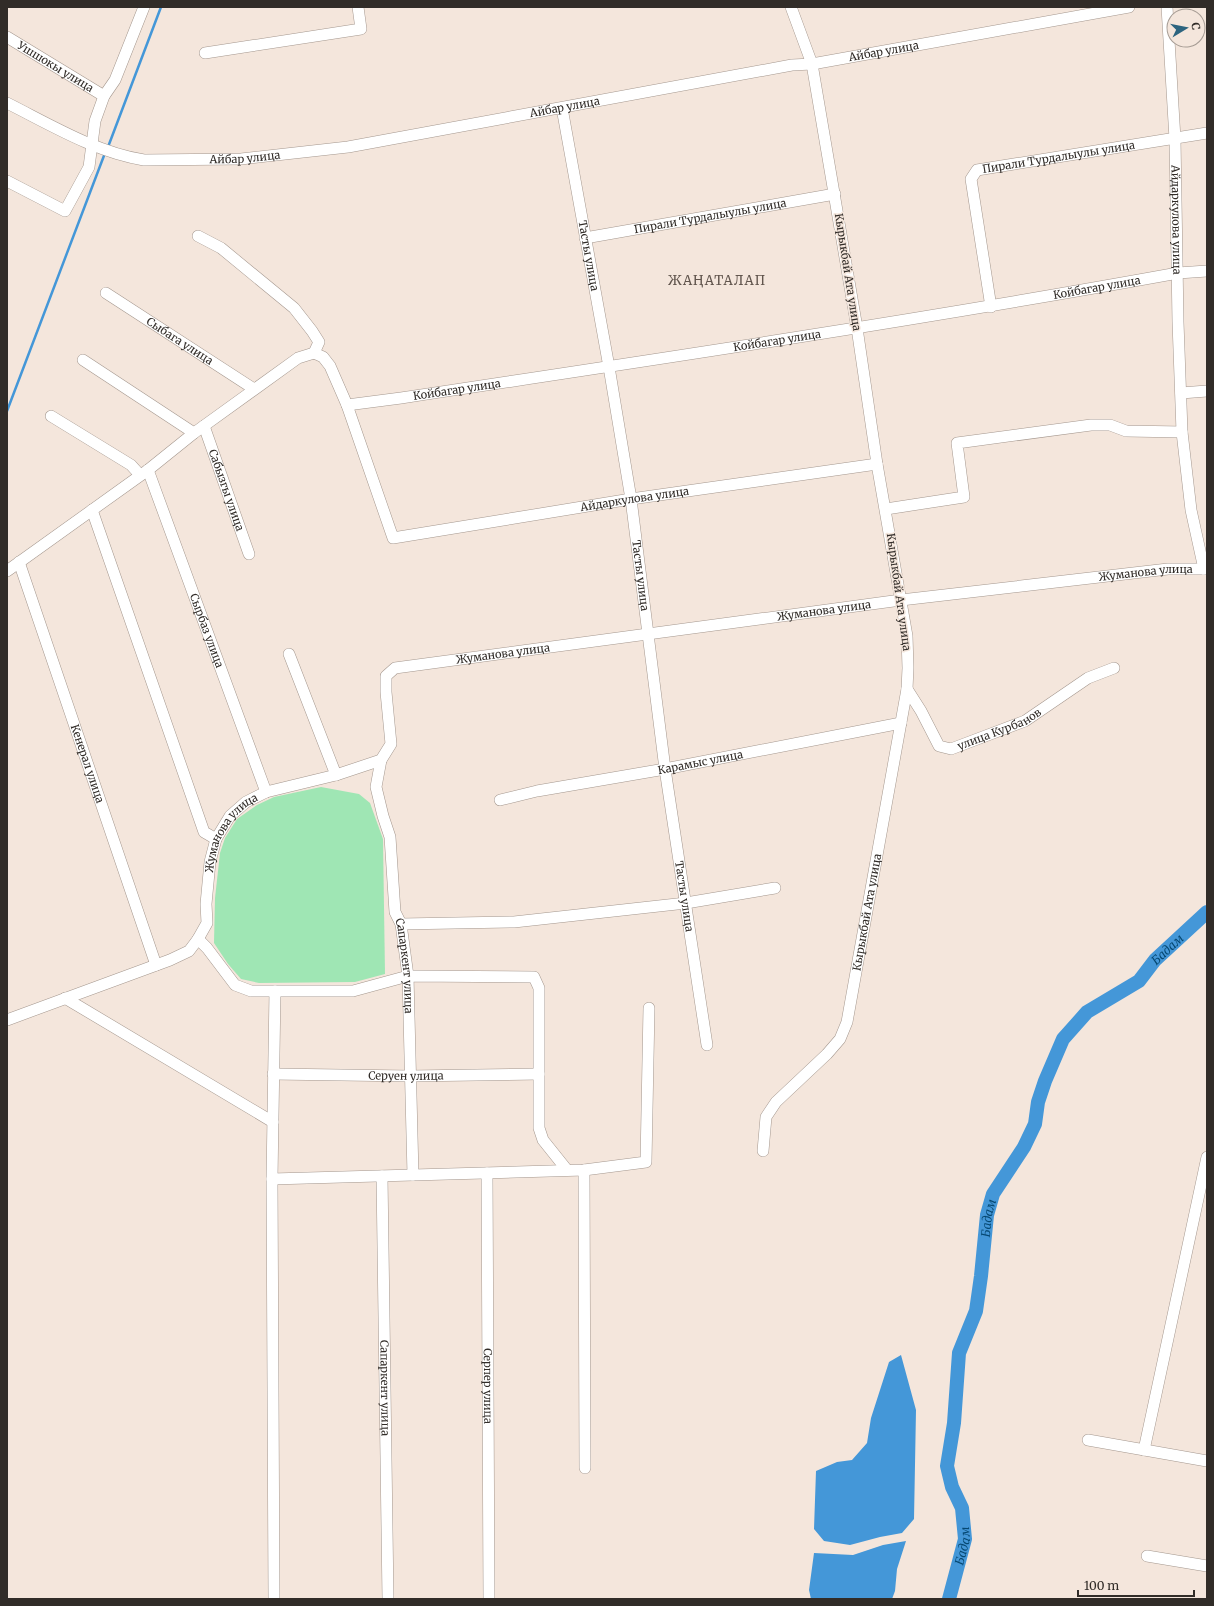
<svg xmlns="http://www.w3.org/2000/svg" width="1214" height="1606" font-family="Merriweather,serif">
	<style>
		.green { fill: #9fe6b4 }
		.water { fill: #4497d8 }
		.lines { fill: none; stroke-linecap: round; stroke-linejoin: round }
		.stream { stroke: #4497d8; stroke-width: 2.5 }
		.river { stroke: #4497d8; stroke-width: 14 }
		.minor-casing { stroke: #a4978e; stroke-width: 12 }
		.minor { stroke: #fff; stroke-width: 11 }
		.labels { text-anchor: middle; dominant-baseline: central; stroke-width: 3; stroke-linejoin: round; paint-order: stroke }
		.street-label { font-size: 11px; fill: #312c28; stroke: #f4e6dc }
		.water-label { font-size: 12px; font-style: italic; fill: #064872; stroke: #f4e6dc }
		.quarter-label { font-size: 13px; letter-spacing: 1px; fill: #61554d; stroke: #f4e6dc }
	</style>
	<rect width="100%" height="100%" fill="#f4e6dc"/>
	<path class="green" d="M 321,787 L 359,794 L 370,803 L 383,839 L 385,974 L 355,982 L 259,983 L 241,979 L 228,964 L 214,943 L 215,898 L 220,853 L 225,838 L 237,819 L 257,805 L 274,797 Z"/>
	<path class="water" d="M 901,1355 L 916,1410 L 914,1519 L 902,1533 L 880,1537 L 850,1545 L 824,1541 L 814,1529 L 816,1471 L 837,1462 L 852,1460 L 867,1443 L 871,1418 L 889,1362 Z
		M 906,1541 L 897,1569 L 895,1591 L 892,1599 L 811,1599 L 809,1590 L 814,1553 L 853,1555 L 883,1545 Z"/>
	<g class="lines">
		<path class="stream" d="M 108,147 L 161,7
			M 7,411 L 105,153"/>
		<path class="river" id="s1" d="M 949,1599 L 965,1539 L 962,1508 L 952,1487 L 947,1466 L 954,1423 L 959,1353 L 976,1311 L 981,1276 L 987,1215 L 993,1194 L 1024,1147 L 1035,1124 L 1038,1102 L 1045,1081 L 1063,1039 L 1087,1012 L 1139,981 L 1155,960 L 1207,912"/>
		<g class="minor-casing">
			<g id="minor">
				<path id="s2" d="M 1167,7 L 1175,139 L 1178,322 L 1182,432 L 1191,510 L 1204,569"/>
				<path id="s3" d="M 7,37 L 104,96"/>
				<path d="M 205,53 L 361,29 L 358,7"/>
				<path id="s4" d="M 7,103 C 51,125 95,152 144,160 L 241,159 L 348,147 L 792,65 L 812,64 L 1129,7"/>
				<path id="s5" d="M 562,108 L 609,367 L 631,499 L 665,769 L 707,1045"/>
				<path d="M 7,181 L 65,211 L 89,167 L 95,121 L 104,96 L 115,80 L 144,7"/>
				<path id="s6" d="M 198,236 L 221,248 L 294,308 L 312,331 L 319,342 L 314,353 L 323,357 L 330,366 L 347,405 L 393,538 L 631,499 L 877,464"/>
				<path id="s7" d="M 585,238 L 835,194"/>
				<path id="s8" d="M 106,293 L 254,389"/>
				<path id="s9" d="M 991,307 L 971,179 L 977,170 L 1207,133"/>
				<path d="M 83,360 L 194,433"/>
				<path d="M 1181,393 L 1207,391"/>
				<path id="s10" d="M 347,405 L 401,398 C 660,359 919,320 1178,273 L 1207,271"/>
				<path d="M 51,416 L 131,465 L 140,475"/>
				<path id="s11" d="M 204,426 L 249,554"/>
				<path id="s12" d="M 148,470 L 266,792"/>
				<path d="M 886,509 L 964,497 L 957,443 L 1091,425 L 1110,425 L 1126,431 L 1182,432"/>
				<path d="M 92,510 L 204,832 L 216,839"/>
				<path id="s13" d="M 19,562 L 156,965"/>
				<path d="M 7,571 L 148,470 L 194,433 L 298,358 L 314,353"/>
				<path d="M 289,654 L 336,775"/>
				<path id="s14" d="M 907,689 L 921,711 L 939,746 L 951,749 L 1025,721 L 1088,678 L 1114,668"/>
				<path id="s15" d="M 381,760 L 376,787 L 383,816 L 390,837 L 395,912 L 401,924 L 408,976 L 413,1175"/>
				<path id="s16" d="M 500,800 L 537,791 L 665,769 L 901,723"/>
				<path d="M 401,924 L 514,922 L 686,903 L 775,888"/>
				<path d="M 198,939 L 207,948 L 235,985 L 251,991 L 353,991 L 408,976 L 534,977 L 539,988 L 539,1128 L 543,1140 L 567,1170"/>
				<path d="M 65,998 L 273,1122"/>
				<path id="s17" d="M 7,1020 L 170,960 L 189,951 L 198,939 L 207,923 L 206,904 L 210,862 L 216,839 L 230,816 L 246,802 L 266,792 L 336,775 L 381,760 L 391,744 L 386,692 L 386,676 L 395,668 L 901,600 L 1168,569 L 1207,569"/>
				<path id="s18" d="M 273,1074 L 410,1076 L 539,1074"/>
				<path id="s19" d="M 763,1151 L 766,1117 L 776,1102 L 827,1054 L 840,1039 L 847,1022 L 907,689 L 908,668 L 907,636 L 877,464 L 857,328 L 812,64 L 791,7"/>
				<path d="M 584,1170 L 585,1468"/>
				<path id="s20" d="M 487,1173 L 489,1599"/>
				<path id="s21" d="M 382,1176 L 388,1599"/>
				<path d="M 272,1179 L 584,1170 L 646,1162 L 649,1008"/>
				<path d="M 1088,1440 L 1207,1461"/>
				<path d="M 1144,1450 L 1207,1157"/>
				<path d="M 1147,1556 L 1207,1566"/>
				<path d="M 274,1599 L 272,1179 L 275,991"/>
			</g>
		</g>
		<use href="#minor" class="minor"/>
	</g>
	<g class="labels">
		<g class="street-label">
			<text stroke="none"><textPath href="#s4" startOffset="898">Айбар улица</textPath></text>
			<text stroke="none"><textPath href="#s3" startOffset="57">Ушшокы улица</textPath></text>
			<text stroke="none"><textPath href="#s4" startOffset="574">Айбар улица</textPath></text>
			<text stroke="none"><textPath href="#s4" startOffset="250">Айбар улица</textPath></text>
			<text stroke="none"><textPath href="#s9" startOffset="223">Пирали Турдалыулы улица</textPath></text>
			<text stroke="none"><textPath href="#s7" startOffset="127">Пирали Турдалыулы улица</textPath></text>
			<text stroke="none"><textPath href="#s2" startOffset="213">Айдаркулова улица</textPath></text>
			<text stroke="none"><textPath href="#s5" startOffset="150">Тасты улица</textPath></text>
			<text transform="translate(848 272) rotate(81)">Кырыкбай Ата улица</text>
			<text stroke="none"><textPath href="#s10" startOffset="759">Койбагар улица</textPath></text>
			<text stroke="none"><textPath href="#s8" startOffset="88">Сыбага улица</textPath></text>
			<text stroke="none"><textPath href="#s10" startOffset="435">Койбагар улица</textPath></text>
			<text stroke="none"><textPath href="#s10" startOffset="111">Койбагар улица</textPath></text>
			<text stroke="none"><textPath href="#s11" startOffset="68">Сабызгы улица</textPath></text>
			<text stroke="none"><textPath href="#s6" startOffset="624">Айдаркулова улица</textPath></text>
			<text stroke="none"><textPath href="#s17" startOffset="1359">Жуманова улица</textPath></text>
			<text stroke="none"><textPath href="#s5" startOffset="474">Тасты улица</textPath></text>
			<text transform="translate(899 592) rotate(82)">Кырыкбай Ата улица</text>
			<text stroke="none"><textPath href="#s17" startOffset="1035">Жуманова улица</textPath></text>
			<text stroke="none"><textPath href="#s12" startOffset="171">Сырбаз улица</textPath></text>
			<text stroke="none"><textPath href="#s17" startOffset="711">Жуманова улица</textPath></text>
			<text stroke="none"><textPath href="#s14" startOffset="130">улица Курбанов</textPath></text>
			<text stroke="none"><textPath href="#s16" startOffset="204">Карамыс улица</textPath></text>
			<text stroke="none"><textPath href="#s13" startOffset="213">Кенерал улица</textPath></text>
			<text stroke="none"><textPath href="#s17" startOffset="326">Жуманова улица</textPath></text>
			<text stroke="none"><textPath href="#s5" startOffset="798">Тасты улица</textPath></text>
			<text stroke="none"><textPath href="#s19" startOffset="272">Кырыкбай Ата улица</textPath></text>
			<text stroke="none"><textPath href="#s15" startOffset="210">Сапаркент улица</textPath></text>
			<text stroke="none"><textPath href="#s18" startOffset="133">Серуен улица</textPath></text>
			<text stroke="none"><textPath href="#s20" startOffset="213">Серпер улица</textPath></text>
			<text stroke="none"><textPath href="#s21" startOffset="212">Сапаркент улица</textPath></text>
		</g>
		<g class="water-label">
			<text stroke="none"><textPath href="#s1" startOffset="727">Бадам</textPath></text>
			<text stroke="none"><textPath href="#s1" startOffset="391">Бадам</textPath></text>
			<text stroke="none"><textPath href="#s1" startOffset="55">Бадам</textPath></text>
		</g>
		<g class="quarter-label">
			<text x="717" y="280">ЖАҢАТАЛАП</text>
		</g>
	</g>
	<rect width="1214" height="1606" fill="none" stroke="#312c28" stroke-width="16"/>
	<g transform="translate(1186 28) rotate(80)"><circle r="19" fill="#f4e6dc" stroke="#a69c94"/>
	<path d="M0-3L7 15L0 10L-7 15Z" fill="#2d647f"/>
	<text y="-6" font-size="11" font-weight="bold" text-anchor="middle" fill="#312c28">С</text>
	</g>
	<path d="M1078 1590v6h116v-6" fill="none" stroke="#312c28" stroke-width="2"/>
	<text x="1084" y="1590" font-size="12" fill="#312c28" stroke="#f4e6dc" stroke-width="3" paint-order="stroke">100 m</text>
</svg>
